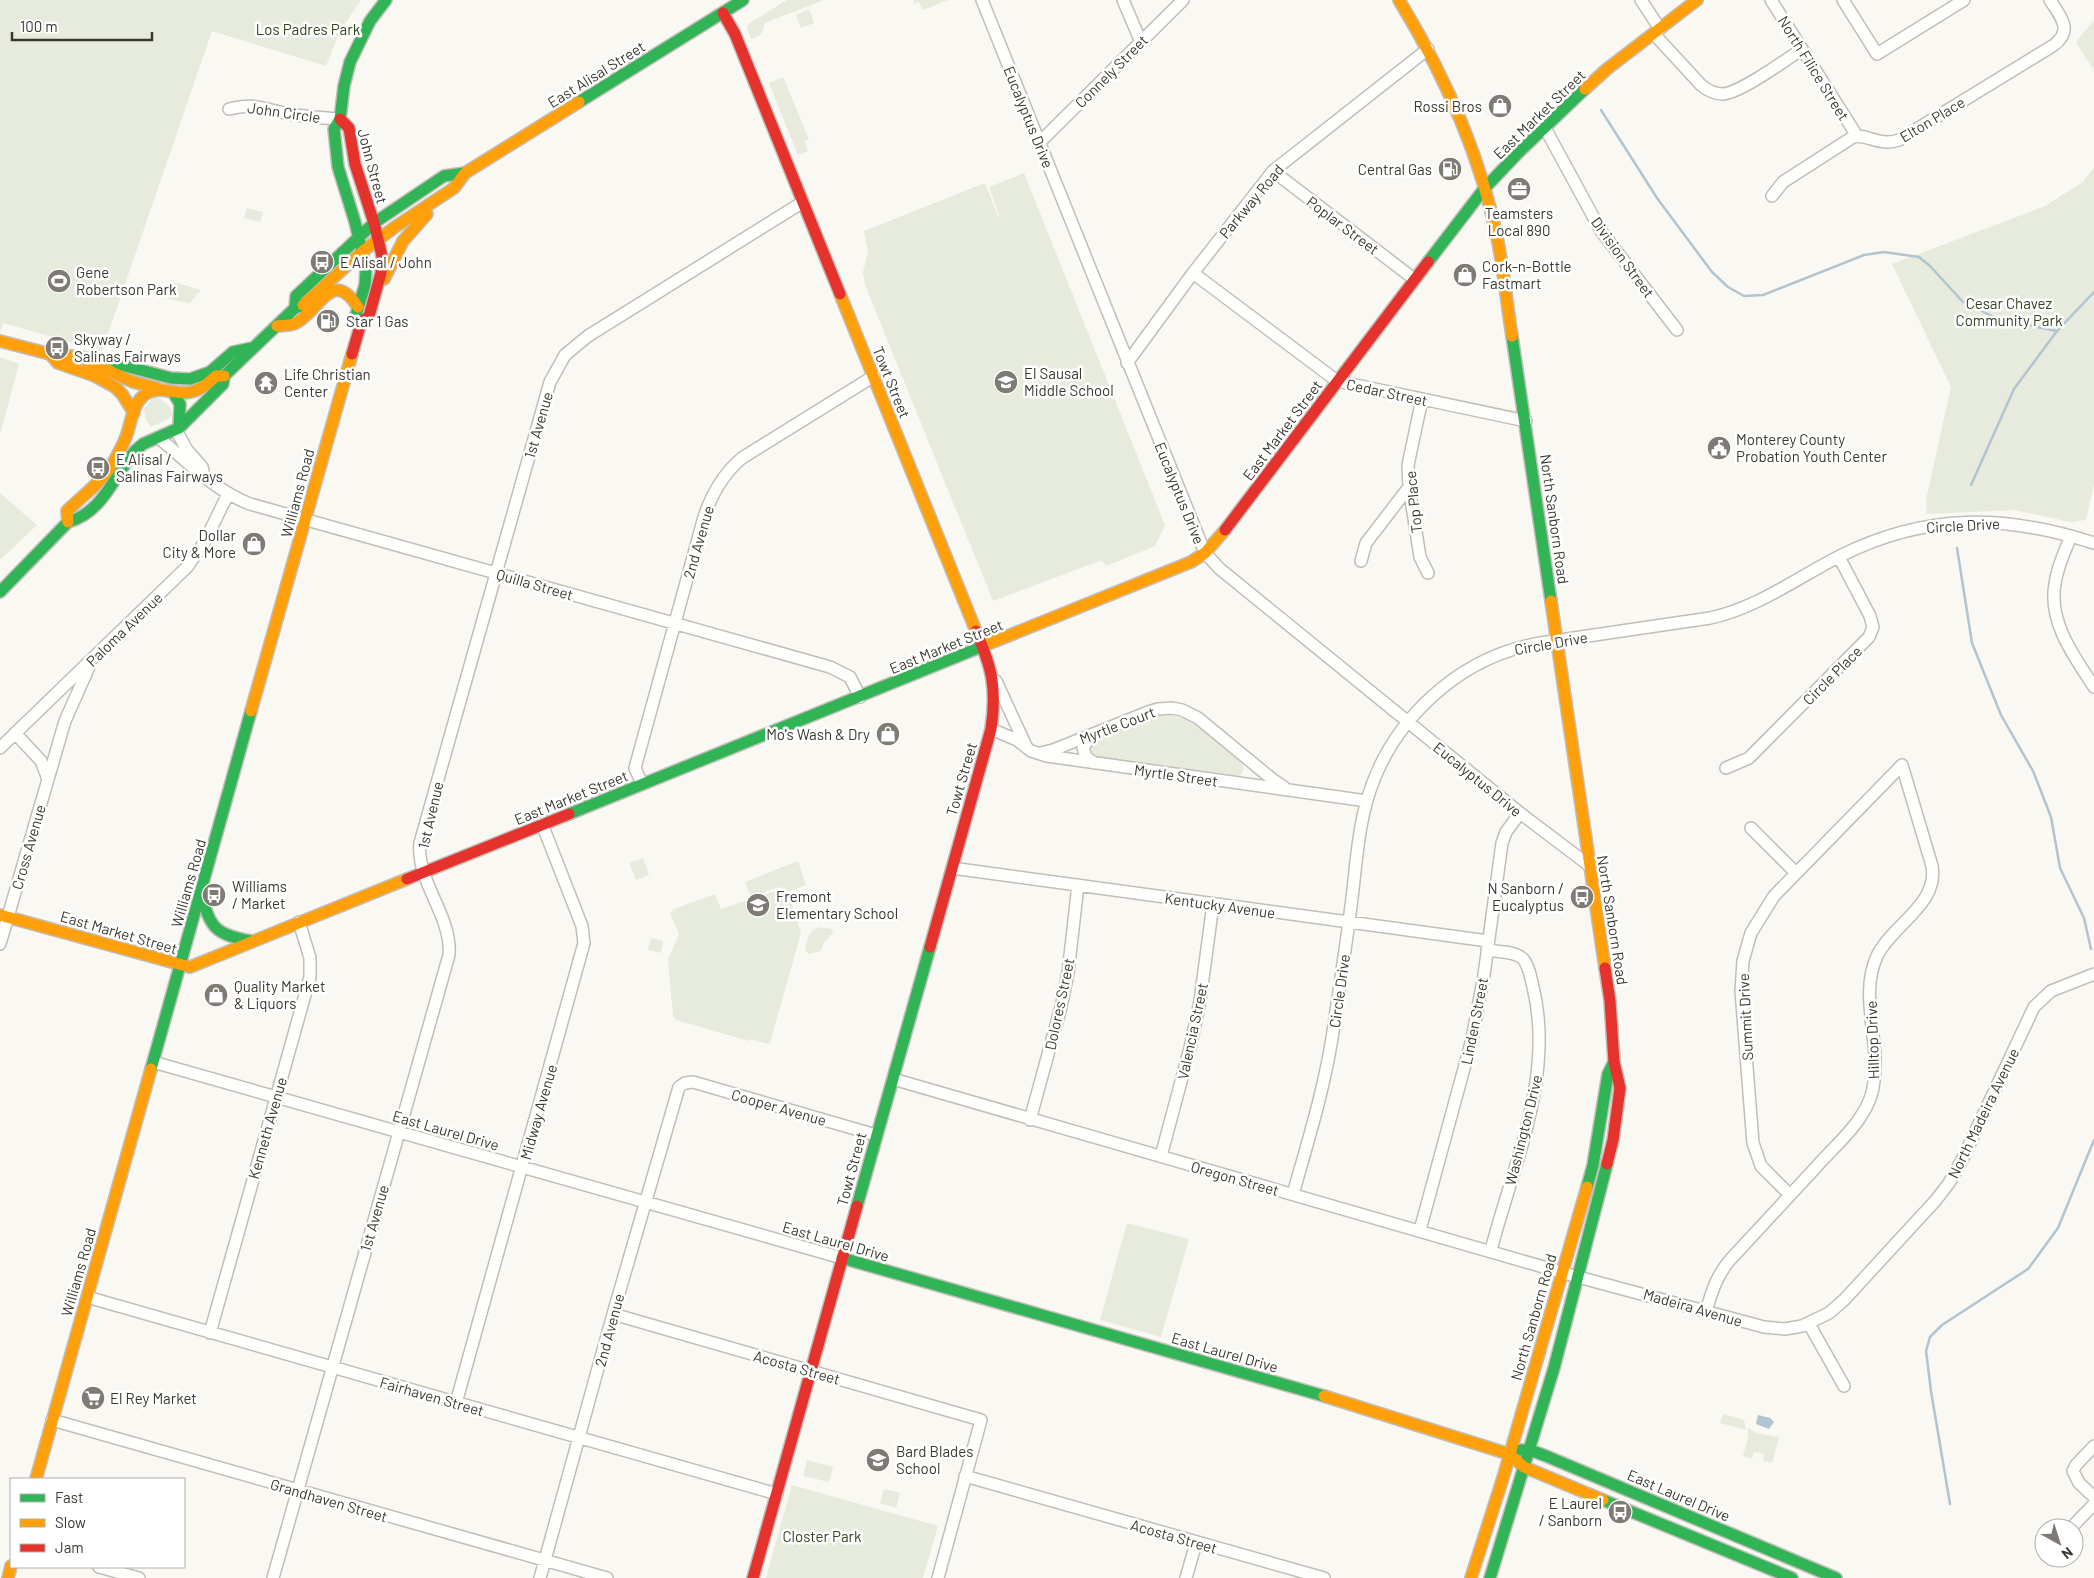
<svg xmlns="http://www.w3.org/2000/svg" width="2094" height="1578" font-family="Barlow,sans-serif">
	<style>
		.green { fill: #e6ebde }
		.water { fill: #b1c4d0 }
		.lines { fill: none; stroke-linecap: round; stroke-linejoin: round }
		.stream { stroke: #b1c4d0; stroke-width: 2.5 }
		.street-casing { stroke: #c1beb8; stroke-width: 14 }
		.fast-casing { stroke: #c1beb8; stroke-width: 14 }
		.slow-casing { stroke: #c1beb8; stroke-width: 14 }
		.jam-casing { stroke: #c1beb8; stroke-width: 14 }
		.street { stroke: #fefefd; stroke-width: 11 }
		.fast { stroke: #30b455; stroke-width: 11 }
		.slow { stroke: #ff9f0a; stroke-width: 11 }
		.jam { stroke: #e5322d; stroke-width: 11 }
		.labels { text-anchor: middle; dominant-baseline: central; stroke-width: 5; stroke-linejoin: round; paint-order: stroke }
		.park-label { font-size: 15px; fill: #2f451b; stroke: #fff }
		.street-label { font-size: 15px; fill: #3b3830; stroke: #fff }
		.poi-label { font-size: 15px; fill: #3b3830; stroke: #fff; text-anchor: start }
	</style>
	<rect width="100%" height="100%" fill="#faf8f2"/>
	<path class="green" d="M 0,0 L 361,0 L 340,31 L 326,66 L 212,31 L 102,351 L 3,323 L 0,332 Z
		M 787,0 L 824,0 L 765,23 L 761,35 L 751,39 L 747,28 L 748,24 Z
		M 913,0 L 948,0 L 923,10 L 919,2 L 914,4 Z
		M 809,9 L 814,23 L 801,28 L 796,15 Z
		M 2094,20 L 2094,71 L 2076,42 Z
		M 783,77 L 809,139 L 804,141 L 808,151 L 798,155 L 769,83 Z
		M 2094,167 L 2094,485 L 2086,520 L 2070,522 L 2014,510 L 1927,514 L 1926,500 L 1951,387 L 1892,264 L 2045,206 L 2083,182 Z
		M 1024,173 L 1165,525 L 1155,546 L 1106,566 L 1102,560 L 993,601 L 865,285 L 863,272 L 868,252 L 864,231 L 985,183 L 998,216 L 999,215 L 989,187 Z
		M 247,208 L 263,212 L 260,222 L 244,218 Z
		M 174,282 L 201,290 L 190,303 L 168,299 Z
		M 0,357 L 19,364 L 0,435 Z
		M 158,397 L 170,407 L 172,414 L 168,419 L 151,427 L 146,420 L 144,409 L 152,399 Z
		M 0,493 L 37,525 L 0,560 Z
		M 1169,715 C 1197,719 1219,745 1241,762 L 1244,768 L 1241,775 L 1236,777 L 1093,758 L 1086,748 L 1091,742 L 1152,717 Z
		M 643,858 L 649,875 L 636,880 L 629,863 Z
		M 798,861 L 806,885 L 788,892 L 779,887 L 751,897 L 745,882 Z
		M 781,889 L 789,894 L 801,933 L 770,1043 L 768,1044 L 750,1039 L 749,1041 L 676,1020 L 673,1016 L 668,959 L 679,934 L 670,913 L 674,909 L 715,894 L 721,909 Z
		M 820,927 L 832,929 L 833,933 L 823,944 L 821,951 L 809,954 L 805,950 C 807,939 809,930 820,927 Z
		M 651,938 L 663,941 L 661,953 L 648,950 Z
		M 1127,1223 L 1189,1239 L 1161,1337 L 1100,1320 Z
		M 1723,1414 L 1744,1420 L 1746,1430 L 1720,1423 Z
		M 1748,1427 L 1756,1433 L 1779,1437 L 1772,1463 L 1763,1461 L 1764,1454 L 1754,1452 L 1752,1459 L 1743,1456 L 1748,1438 Z
		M 807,1460 L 833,1467 L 829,1482 L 803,1476 Z
		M 792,1485 L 938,1526 L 923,1578 L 766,1578 Z
		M 884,1489 L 900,1493 L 896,1508 L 880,1503 Z"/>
	<path class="water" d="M 1758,1415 L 1770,1418 L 1774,1422 L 1769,1429 L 1756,1424 Z"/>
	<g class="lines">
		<path class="stream" d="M 1601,110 L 1657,198 L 1712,272 L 1728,287 L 1744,296 L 1763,295 L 1864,255 L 1884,252 L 1919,257 L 1930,266 L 1963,302 L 1998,319 L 2057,331
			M 1971,485 L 2014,389 L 2057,331 L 2094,292
			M 1957,548 L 1972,643 L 2001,715 L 2033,771 L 2051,817 L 2060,868 L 2084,918 L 2091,949
			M 1950,1504 L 1931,1391 L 1926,1351 L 1930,1337 L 1942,1325 L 2028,1269 L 2058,1228 L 2094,1140"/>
		<g class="street-casing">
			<path id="street" d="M 982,0 L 1205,553 L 1220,569 L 1520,813 L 1590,866
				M 1123,0 L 1141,42
				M 1641,0 L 1660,29
				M 1771,0 L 1857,136
				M 1843,0 L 1877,54 L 1964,0
				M 1654,34 L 1701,85 C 1708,91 1714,94 1723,94 C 1742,92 1784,61 1802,49
				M 229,109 C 256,102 264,110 290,114 C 306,117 323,118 340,119
				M 1545,128 L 1601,231 L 1677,330
				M 1039,143 L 1183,0
				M 1273,171 L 1414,279
				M 1772,196 L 1783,182 L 1853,137 C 1865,133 1880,147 1899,140 L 2054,45 C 2074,30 2060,16 2050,0
				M 1193,273 L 1337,381 L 1526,421
				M 1127,363 L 1193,273 L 1273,171 L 1428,49
				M 1422,399 L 1408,465 L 1409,487 L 1420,557 L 1428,573
				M 176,430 L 187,450 L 202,467 L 203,471
				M 159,438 C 188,462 214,490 250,504 L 830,667 L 850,677 L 860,697
				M 2071,536 C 2065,551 2057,567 2055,584 C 2048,622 2074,656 2094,687
				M 1361,561 L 1366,543 L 1409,487
				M 996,681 L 1026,746
				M 991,729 L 1017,740 L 1031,751 L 1047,756 L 1367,801
				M 15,733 L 41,761 L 48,779
				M 1091,735 L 1083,748 L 1086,757 L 1094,763
				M 0,748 L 187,567 L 204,543 L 228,494
				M 1040,753 L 1053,750 L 1148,712 L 1158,709 L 1172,708 L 1182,710 L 1198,718 L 1272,779 L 1284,787
				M 1726,768 L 1749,758 L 1869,637 L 1873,627 L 1870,616 L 1839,557
				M 642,784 L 635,768 L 704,517 C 712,493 723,474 742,458 L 874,376
				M 1751,828 L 1796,873
				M 952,868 L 1488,941
				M 0,944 L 65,721 L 89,667
				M 1487,950 C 1497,952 1516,951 1523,959 C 1529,965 1531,979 1533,987 C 1555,1076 1513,1165 1491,1250
				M 153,1062 L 842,1258
				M 893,1079 L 1578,1277 L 1764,1327 L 1785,1329 L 1802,1326 L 1829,1313 L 1844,1300 L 1936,1200 L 1949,1183 L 1962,1160 L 2034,1007 L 2051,991 L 2094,974
				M 1030,1120 L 1061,1007 L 1068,973 L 1078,885
				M 1161,1156 L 1190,1048 L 1200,1001 L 1213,904
				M 1293,1194 C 1309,1138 1326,1083 1334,1025 C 1340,983 1347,940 1352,898 C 1356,865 1358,832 1367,800 C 1390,721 1458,657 1540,643 L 1710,618 C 1757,608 1797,578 1840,556 C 1926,513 2004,514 2094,543
				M 1420,1230 L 1472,1039 L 1484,975 L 1502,843 L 1506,832 L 1520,813
				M 87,1297 L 777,1494
				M 1706,1311 C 1712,1291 1717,1275 1730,1260 C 1760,1228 1789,1196 1818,1165 C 1832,1149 1850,1134 1861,1116 C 1868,1106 1873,1093 1874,1081 C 1880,1040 1859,995 1877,956 C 1892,925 1939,904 1932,866 L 1902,765 L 1774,896 L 1751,933 L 1743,961 L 1741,991 L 1753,1143 L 1761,1166 L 1790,1195
				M 613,1314 L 981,1420 L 938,1578
				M 1809,1324 L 1844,1386
				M 210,1333 L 310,977 L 310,958 L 299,922
				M 456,1403 L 584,943 L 582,926 L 542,824
				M 52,1420 L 607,1578
				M 2094,1446 L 2076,1465 L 2073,1471 L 2079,1483 L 2094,1497
				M 965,1476 L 1324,1578
				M 2071,1528 L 2094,1504
				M 99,1567 L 139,1578
				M 273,1578 L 449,955 C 452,915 416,882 420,843 L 550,382 L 565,355 L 588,336 L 803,202
				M 540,1578 L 613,1314 L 679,1087 L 685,1083 L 693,1082 L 876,1135
				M 1186,1578 L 1196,1543"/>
		</g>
		<g class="fast-casing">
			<path id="fast" d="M 579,102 L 743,0
				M 1428,262 L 1484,189 L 1519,152 L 1585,89
				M 295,308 L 296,296 L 374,223 L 444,176 L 465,173
				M 361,323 L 356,315 L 365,285 L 366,269 L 355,222 L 338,167 L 334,129 L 340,119 L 344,86 L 350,62 L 370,21 L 386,0
				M 1512,336 L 1551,601
				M 79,357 L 106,361 L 171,378 L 190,379 L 210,372 L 233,352 L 252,348
				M 173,392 L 180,404 L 179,428
				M 0,592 L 68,522 C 104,512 113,476 136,450 L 143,444 L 179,428 L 223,384 L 224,376 L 295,308 L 303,305
				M 569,814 L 988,644
				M 202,895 C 209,929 218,935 251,941
				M 151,1069 L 251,711
				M 1587,1187 L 1593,1165 L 1608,1074 L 1614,1062
				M 857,1206 L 930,947
				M 842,1258 L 1324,1396
				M 1520,1450 L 1530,1450 L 1546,1456 L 1836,1578
				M 1603,1500 L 1792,1578
				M 1490,1578 L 1554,1368 L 1607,1164"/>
		</g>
		<g class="slow-casing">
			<path id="slow" d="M 1399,0 C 1444,74 1481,156 1498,242 C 1504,273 1507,305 1512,336
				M 1585,89 L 1607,69 L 1697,0
				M 384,279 L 403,241 L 427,214
				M 840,294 L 976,631
				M 303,305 L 363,251 L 395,227 L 454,188 L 465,173 L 579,102
				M 277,326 C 283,325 291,326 296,323 C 321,309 332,267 358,307
				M 0,341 L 50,354 L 79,357 L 133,382 L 157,388
				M 50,354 L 58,363 L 95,376 L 115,387 L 122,394 L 134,413
				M 68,522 L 67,511 C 82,496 101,483 112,465 C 117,456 122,447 126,437 C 131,424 132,406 143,396 C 158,383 174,396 191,392 C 201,390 209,383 216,376 L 224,376
				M 1551,601 L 1605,968
				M 988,644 L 1191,562 L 1205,553 L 1225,530
				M 251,711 L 352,354
				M 0,915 L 190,967 L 407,879
				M 1324,1396 L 1509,1454 L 1524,1467 L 1603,1500
				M 36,1479 L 151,1069
				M 8,1578 L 11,1566
				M 1471,1578 L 1503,1478 L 1587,1187"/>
		</g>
		<g class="jam-casing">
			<path id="jam" d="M 723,13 L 735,34 L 840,294
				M 340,119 L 349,128 L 355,164 L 374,223 L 382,256 L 381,273 L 369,316 L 361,323 L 352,354
				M 1225,530 L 1428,262
				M 407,879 L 569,814
				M 930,947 L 991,729 C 997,688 992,668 976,631
				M 1605,968 L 1610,1001 L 1614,1062 L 1620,1088 L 1613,1140 L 1607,1164
				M 753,1578 L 857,1206"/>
		</g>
		<use href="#street" class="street"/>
		<use href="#fast" class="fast"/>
		<use href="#slow" class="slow"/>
		<use href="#jam" class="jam"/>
	</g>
	<defs>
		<g id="shop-disc" transform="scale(1.25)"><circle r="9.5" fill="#7e7b74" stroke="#fff"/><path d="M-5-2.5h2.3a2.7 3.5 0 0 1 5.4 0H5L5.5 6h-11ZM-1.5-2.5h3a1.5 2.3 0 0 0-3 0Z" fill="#fff"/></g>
		<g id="fuel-disc" transform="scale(1.25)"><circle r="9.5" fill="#7e7b74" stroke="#fff"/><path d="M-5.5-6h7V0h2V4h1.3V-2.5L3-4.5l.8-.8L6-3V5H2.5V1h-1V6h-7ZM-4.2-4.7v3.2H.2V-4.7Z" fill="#fff"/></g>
		<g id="office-disc" transform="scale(1.25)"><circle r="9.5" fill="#7e7b74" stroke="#fff"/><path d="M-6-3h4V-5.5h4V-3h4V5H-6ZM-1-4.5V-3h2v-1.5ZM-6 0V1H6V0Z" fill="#fff"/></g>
		<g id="bus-disc" transform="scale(1.25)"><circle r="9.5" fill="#7e7b74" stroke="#fff"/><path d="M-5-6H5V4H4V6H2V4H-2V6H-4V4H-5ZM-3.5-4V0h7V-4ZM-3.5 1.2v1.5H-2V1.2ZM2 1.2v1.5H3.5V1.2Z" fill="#fff"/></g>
		<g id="stadium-disc" transform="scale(1.25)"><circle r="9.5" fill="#7e7b74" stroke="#fff"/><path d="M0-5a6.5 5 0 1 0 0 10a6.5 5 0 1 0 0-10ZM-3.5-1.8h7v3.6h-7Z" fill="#fff"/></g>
		<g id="school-disc" transform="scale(1.25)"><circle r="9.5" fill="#7e7b74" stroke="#fff"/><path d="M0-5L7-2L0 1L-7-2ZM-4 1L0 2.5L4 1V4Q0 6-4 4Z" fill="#fff"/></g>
		<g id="temple-disc" transform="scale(1.25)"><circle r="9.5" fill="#7e7b74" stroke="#fff"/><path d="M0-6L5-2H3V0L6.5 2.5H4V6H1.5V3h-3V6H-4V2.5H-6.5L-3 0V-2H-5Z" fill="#fff"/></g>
		<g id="civic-disc" transform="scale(1.25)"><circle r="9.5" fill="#7e7b74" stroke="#fff"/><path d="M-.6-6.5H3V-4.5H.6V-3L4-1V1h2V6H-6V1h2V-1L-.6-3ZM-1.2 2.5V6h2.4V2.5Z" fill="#fff"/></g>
		<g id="supermarket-disc" transform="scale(1.25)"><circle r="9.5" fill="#7e7b74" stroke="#fff"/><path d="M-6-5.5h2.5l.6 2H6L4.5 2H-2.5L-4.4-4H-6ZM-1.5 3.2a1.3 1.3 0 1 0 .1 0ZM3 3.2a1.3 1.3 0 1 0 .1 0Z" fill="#fff"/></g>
	</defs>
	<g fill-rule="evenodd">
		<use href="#shop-disc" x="1500" y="106"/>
		<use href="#fuel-disc" x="1450" y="169"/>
		<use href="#office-disc" x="1519" y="189"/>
		<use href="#bus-disc" x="322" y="262"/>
		<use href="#shop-disc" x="1465" y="275"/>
		<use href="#stadium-disc" x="59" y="281"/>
		<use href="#fuel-disc" x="328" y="321"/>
		<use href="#bus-disc" x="57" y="348"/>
		<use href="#school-disc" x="1006" y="382"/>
		<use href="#temple-disc" x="266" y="383"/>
		<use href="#civic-disc" x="1719" y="448"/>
		<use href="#bus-disc" x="98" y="468"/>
		<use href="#shop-disc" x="254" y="544"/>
		<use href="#shop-disc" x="888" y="734"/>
		<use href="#bus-disc" x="214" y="895"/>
		<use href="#bus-disc" x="1582" y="897"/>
		<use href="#school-disc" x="758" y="905"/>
		<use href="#shop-disc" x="216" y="995"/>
		<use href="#supermarket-disc" x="93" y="1398"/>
		<use href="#school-disc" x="878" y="1460"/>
		<use href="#bus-disc" x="1620" y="1512"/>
	</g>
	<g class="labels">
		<g class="park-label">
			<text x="308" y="29">Los Padres Park</text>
			<text x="2009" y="303">Cesar Chavez<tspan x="2009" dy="17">Community Park</tspan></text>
			<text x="822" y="1536">Closter Park</text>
		</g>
		<g class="street-label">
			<text transform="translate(1814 68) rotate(58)">North Filice Street</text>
			<text transform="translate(1111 71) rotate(-45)">Connely Street</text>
			<text transform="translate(596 74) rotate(-32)">East Alisal Street</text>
			<text transform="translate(284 112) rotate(8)">John Circle</text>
			<text transform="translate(1539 114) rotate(-44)">East Market Street</text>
			<text transform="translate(1029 117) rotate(68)">Eucalyptus Drive</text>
			<text transform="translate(1932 119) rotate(-31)">Elton Place</text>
			<text transform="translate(373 166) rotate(75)">John Street</text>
			<text transform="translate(1251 201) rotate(-50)">Parkway Road</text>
			<text transform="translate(1343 225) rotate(37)">Poplar Street</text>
			<text transform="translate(1623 257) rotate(54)">Division Street</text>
			<text transform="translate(892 382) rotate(68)">Towt Street</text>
			<text transform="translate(1387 392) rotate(12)">Cedar Street</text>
			<text transform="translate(538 425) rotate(-74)">1st Avenue</text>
			<text transform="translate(1282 430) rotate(-53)">East Market Street</text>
			<text transform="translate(297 493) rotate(-75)">Williams Road</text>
			<text transform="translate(1180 493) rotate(68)">Eucalyptus Drive</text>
			<text transform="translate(1413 502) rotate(-96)">Top Place</text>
			<text transform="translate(1555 519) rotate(82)">North Sanborn Road</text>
			<text transform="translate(1963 525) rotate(-3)">Circle Drive</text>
			<text transform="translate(698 542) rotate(-74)">2nd Avenue</text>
			<text transform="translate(535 584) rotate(16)">Quilla Street</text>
			<text transform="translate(124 629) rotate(-44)">Paloma Avenue</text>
			<text transform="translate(1551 643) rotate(-10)">Circle Drive</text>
			<text transform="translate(946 646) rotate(-22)">East Market Street</text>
			<text transform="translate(1832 675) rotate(-45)">Circle Place</text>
			<text transform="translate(1117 725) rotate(-21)">Myrtle Court</text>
			<text transform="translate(1176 775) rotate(8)">Myrtle Street</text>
			<text transform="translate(961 779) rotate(-74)">Towt Street</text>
			<text transform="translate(1478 779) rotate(39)">Eucalyptus Drive</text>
			<text transform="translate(571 797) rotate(-22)">East Market Street</text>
			<text transform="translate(430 815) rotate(-77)">1st Avenue</text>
			<text transform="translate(28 847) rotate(-74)">Cross Avenue</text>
			<text transform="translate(188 883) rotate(-74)">Williams Road</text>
			<text transform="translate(1220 905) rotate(8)">Kentucky Avenue</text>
			<text transform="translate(1613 920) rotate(81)">North Sanborn Road</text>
			<text transform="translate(119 932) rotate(16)">East Market Street</text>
			<text transform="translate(1339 991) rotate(-82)">Circle Drive</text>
			<text transform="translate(1059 1004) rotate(-78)">Dolores Street</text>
			<text transform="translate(1745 1017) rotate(-93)">Summit Drive</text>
			<text transform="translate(1474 1021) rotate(-79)">Linden Street</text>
			<text transform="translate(1192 1031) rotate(-78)">Valencia Street</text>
			<text transform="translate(1872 1040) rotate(-92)">Hilltop Drive</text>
			<text transform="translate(779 1107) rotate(16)">Cooper Avenue</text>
			<text transform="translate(538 1112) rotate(-74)">Midway Avenue</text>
			<text transform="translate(1983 1113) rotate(-64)">North Madeira Avenue</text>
			<text transform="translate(267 1128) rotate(-74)">Kenneth Avenue</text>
			<text transform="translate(446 1130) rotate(16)">East Laurel Drive</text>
			<text transform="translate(1523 1130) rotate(-76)">Washington Drive</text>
			<text transform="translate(851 1169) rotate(-75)">Towt Street</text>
			<text transform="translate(1235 1178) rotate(16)">Oregon Street</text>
			<text transform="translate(374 1218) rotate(-74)">1st Avenue</text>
			<text transform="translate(836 1241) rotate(16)">East Laurel Drive</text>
			<text transform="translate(78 1272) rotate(-74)">Williams Road</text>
			<text transform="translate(1693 1307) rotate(16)">Madeira Avenue</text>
			<text transform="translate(1533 1317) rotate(-74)">North Sanborn Road</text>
			<text transform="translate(609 1330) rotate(-75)">2nd Avenue</text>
			<text transform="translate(1225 1352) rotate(16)">East Laurel Drive</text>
			<text transform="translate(797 1367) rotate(16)">Acosta Street</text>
			<text transform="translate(432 1396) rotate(16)">Fairhaven Street</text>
			<text transform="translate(1679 1495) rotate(23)">East Laurel Drive</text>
			<text transform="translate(329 1500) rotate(16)">Grandhaven Street</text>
			<text transform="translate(1174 1536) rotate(16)">Acosta Street</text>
		</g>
		<g class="poi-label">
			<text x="1482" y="106" text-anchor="end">Rossi Bros</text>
			<text x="1432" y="169" text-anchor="end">Central Gas</text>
			<text x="1519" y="213" text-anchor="middle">Teamsters<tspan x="1519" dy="17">Local 890</tspan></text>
			<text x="340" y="262">E Alisal / John</text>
			<text x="1482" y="266">Cork-n-Bottle<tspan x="1482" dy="17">Fastmart</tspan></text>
			<text x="76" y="272">Gene<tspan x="76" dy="17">Robertson Park</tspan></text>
			<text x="346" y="321">Star 1 Gas</text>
			<text x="74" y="339">Skyway /<tspan x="74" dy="17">Salinas Fairways</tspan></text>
			<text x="1024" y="373">El Sausal<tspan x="1024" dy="17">Middle School</tspan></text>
			<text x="284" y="374">Life Christian<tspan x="284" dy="17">Center</tspan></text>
			<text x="1736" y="439">Monterey County<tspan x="1736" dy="17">Probation Youth Center</tspan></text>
			<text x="116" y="459">E Alisal /<tspan x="116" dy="17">Salinas Fairways</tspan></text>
			<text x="236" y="535" text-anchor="end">Dollar<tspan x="236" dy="17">City &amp; More</tspan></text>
			<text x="870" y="734" text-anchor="end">Mo's Wash &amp; Dry</text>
			<text x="232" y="886">Williams<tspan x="232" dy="17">/ Market</tspan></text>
			<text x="1564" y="888" text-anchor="end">N Sanborn /<tspan x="1564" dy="17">Eucalyptus</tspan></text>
			<text x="776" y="896">Fremont<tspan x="776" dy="17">Elementary School</tspan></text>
			<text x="234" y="986">Quality Market<tspan x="234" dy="17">&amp; Liquors</tspan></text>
			<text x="110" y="1398">El Rey Market</text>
			<text x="896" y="1451">Bard Blades<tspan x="896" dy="17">School</tspan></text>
			<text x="1602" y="1503" text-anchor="end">E Laurel<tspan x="1602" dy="17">/ Sanborn</tspan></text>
		</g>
	</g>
	<rect x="10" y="1478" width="175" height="90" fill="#ffffff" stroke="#b1afac"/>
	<rect x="20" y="1494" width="25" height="8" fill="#30b455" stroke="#b1afac"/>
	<text x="55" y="1503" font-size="15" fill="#3b3830">Fast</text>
	<rect x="20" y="1519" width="25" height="8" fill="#ff9f0a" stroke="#b1afac"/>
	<text x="55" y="1528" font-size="15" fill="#3b3830">Slow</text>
	<rect x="20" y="1544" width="25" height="8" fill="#e5322d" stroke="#b1afac"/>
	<text x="55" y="1553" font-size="15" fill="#3b3830">Jam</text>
	<g transform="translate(2059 1543) rotate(141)"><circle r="24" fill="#ffffff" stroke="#b1afac"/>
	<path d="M0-4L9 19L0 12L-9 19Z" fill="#7e7b74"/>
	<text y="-8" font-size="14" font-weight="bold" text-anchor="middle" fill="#3b3830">N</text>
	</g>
	<path d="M12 32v8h140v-8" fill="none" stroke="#3b3830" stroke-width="2.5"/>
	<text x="20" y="32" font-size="15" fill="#3b3830" stroke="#ffffff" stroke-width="4" paint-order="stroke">100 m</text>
</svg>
